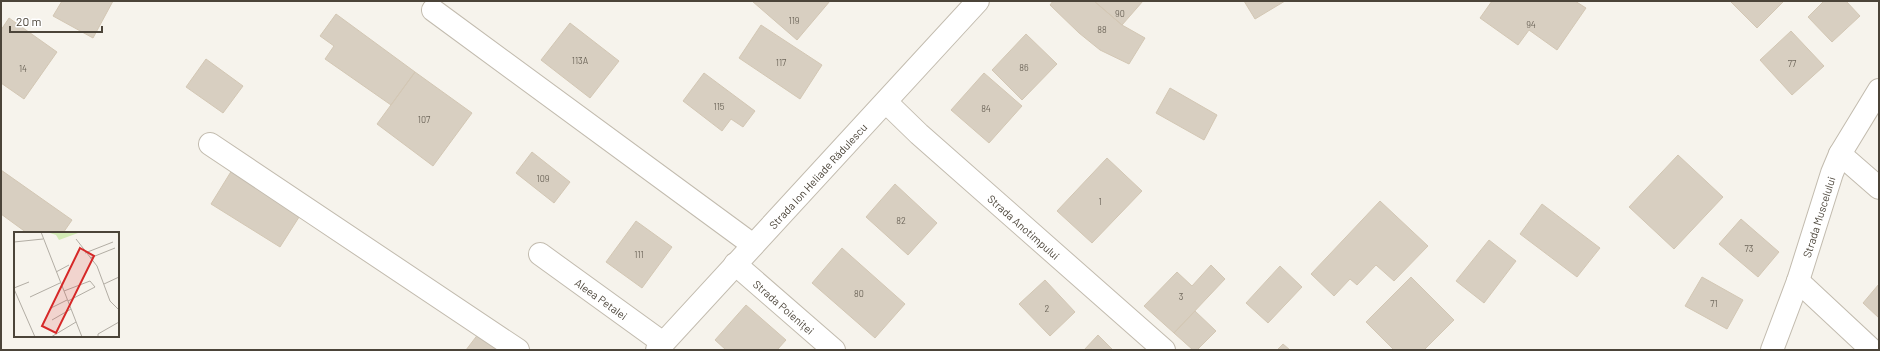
<svg xmlns="http://www.w3.org/2000/svg" width="1880" height="351" font-family="Barlow,sans-serif">
	<style>
		.building { fill: #d8cfc1; stroke: #d3c7b4 }
		.lines { fill: none; stroke-linecap: round; stroke-linejoin: round }
		.minor-casing { stroke: #c2bbae; stroke-width: 24 }
		.tertiary-casing { stroke: #c2bbae; stroke-width: 24 }
		.minor { stroke: #fff; stroke-width: 22 }
		.tertiary { stroke: #fff; stroke-width: 22 }
		.labels { text-anchor: middle; dominant-baseline: central; stroke-width: 3; stroke-linejoin: round; paint-order: stroke }
		.number-label { font-size: 9px; fill: #6e675b }
		.street-label { font-size: 11px; fill: #4b4439; stroke: #fff }
		.inset-road { fill: none; stroke: #b2ada4; stroke-width: 1 }
		.view { fill: #d62828; fill-opacity: 0.15; stroke: #d62828; stroke-width: 2 }
		.inset-edge { fill: none; stroke: #4b4439; stroke-width: 2 }
	</style>
	<rect width="100%" height="100%" fill="#f6f3ec"/>
	<path class="building" d="M 62,1 L 113,1 L 93,38 L 53,16 Z
		M 752,1 L 830,1 L 797,40 Z
		M 1053,1 L 1094,1 L 1122,25 L 1145,38 L 1129,64 L 1100,50 L 1079,33 L 1050,5 Z
		M 1094,1 L 1143,1 L 1122,25 Z
		M 1244,1 L 1285,1 L 1255,19 Z
		M 1492,1 L 1575,1 L 1586,8 L 1557,50 L 1529,30 L 1518,45 L 1480,18 Z
		M 1730,1 L 1784,1 L 1757,28 Z
		M 1824,1 L 1846,1 L 1860,16 L 1832,42 L 1808,17 Z
		M 336,14 L 415,72 L 391,105 L 325,59 L 334,46 L 320,36 Z
		M 9,18 L 57,52 L 24,99 L 1,83 L 1,30 Z
		M 570,23 L 619,61 L 590,98 L 541,60 Z
		M 761,25 L 822,65 L 800,99 L 739,58 Z
		M 1791,31 L 1824,66 L 1792,95 L 1760,60 Z
		M 1026,34 L 1057,64 L 1022,100 L 992,70 Z
		M 206,59 L 243,86 L 223,113 L 186,87 Z
		M 415,72 L 472,113 L 433,166 L 377,124 Z
		M 704,73 L 755,111 L 743,127 L 731,119 L 722,131 L 683,101 Z
		M 984,73 L 1022,106 L 989,143 L 951,110 Z
		M 1170,88 L 1217,115 L 1204,140 L 1156,113 Z
		M 532,152 L 570,182 L 554,203 L 516,173 Z
		M 1678,155 L 1723,197 L 1674,249 L 1629,207 Z
		M 1107,158 L 1142,191 L 1092,243 L 1057,211 Z
		M 1,170 L 72,220 L 63,233 L 27,233 L 1,214 Z
		M 232,170 L 301,214 L 280,247 L 211,204 Z
		M 895,184 L 937,223 L 908,255 L 866,217 Z
		M 1380,201 L 1428,246 L 1394,281 L 1376,265 L 1357,285 L 1350,279 L 1334,296 L 1311,274 Z
		M 1542,204 L 1600,248 L 1577,277 L 1520,234 Z
		M 1741,219 L 1779,252 L 1758,277 L 1719,244 Z
		M 636,221 L 672,247 L 642,288 L 606,262 Z
		M 1489,240 L 1516,261 L 1484,303 L 1456,281 Z
		M 842,248 L 905,304 L 875,338 L 812,283 Z
		M 1211,265 L 1225,279 L 1174,333 L 1144,306 L 1177,272 L 1192,286 Z
		M 1280,266 L 1302,287 L 1268,323 L 1246,303 Z
		M 1411,277 L 1454,320 L 1424,350 L 1394,350 L 1366,322 Z
		M 1702,277 L 1743,300 L 1727,329 L 1685,306 Z
		M 1045,280 L 1075,312 L 1050,336 L 1019,304 Z
		M 1879,284 L 1879,318 L 1863,303 Z
		M 746,305 L 786,340 L 777,350 L 726,350 L 715,340 Z
		M 1195,311 L 1216,331 L 1197,350 L 1193,350 L 1174,333 Z
		M 482,329 L 510,350 L 466,350 Z
		M 1098,335 L 1113,350 L 1084,350 Z
		M 1283,344 L 1290,350 L 1277,350 Z"/>
	<g class="lines">
		<g class="minor-casing">
			<g id="minor">
				<path d="M 433,10 L 753,245"/>
				<path id="s1" d="M 886,102 L 919,134 L 1164,350"/>
				<path d="M 210,144 L 518,350"/>
				<path d="M 1840,154 L 1879,188"/>
				<path id="s2" d="M 540,254 L 663,343"/>
				<path id="s3" d="M 735,264 L 834,350"/>
				<path d="M 1798,281 L 1872,350"/>
				<path id="s4" d="M 1772,350 L 1798,281 L 1832,173 L 1840,154 L 1879,90"/>
			</g>
		</g>
		<g class="tertiary-casing">
			<g id="tertiary">
				<path id="s5" d="M 657,350 L 978,1"/>
			</g>
		</g>
		<use href="#minor" class="minor"/>
		<use href="#tertiary" class="tertiary"/>
	</g>
	<g class="labels">
		<g class="number-label">
			<text x="1120" y="13">90</text>
			<text x="794" y="20">119</text>
			<text x="1531" y="24">94</text>
			<text x="1102" y="29">88</text>
			<text x="580" y="60">113A</text>
			<text x="781" y="62">117</text>
			<text x="1792" y="63">77</text>
			<text x="1024" y="67">86</text>
			<text x="23" y="68">14</text>
			<text x="719" y="106">115</text>
			<text x="986" y="108">84</text>
			<text x="424" y="119">107</text>
			<text x="543" y="178">109</text>
			<text x="1100" y="201">1</text>
			<text x="901" y="220">82</text>
			<text x="1749" y="248">73</text>
			<text x="639" y="254">111</text>
			<text x="859" y="293">80</text>
			<text x="1181" y="296">3</text>
			<text x="1714" y="303">71</text>
			<text x="1047" y="308">2</text>
		</g>
		<g class="street-label">
			<text stroke="none"><textPath href="#s5" startOffset="237">Strada Ion Heliade Rădulescu</textPath></text>
			<text stroke="none"><textPath href="#s4" startOffset="141">Strada Muscelului</textPath></text>
			<text stroke="none"><textPath href="#s1" startOffset="186">Strada Anotimpului</textPath></text>
			<text stroke="none"><textPath href="#s2" startOffset="76">Aleea Petalei</textPath></text>
			<text stroke="none"><textPath href="#s3" startOffset="65">Strada Poieniței</textPath></text>
		</g>
	</g>
	<g transform="translate(14 232)">
		<rect width="105" height="105" fill="#f6f3ec"/>
		<path d="M 33,0 L 105,0 L 105,6 L 103,0 L 64,1 L 45,8 L 42,3 Z" fill="#d2eab5"/>
		<path class="inset-road" d="M 27,0 L 68,105M 62,7 L 83,34 L 96,69 L 105,78M 0,10 L 29,7M 71,21 L 99,10M 76,26 L 101,16M 42,40 L 55,33M 90,52 L 105,45M 0,56 L 15,50M 0,57 L 21,105M 50,59 L 76,49 L 81,55 L 54,69M 16,65 L 46,51M 37,76 L 53,68M 38,88 L 57,77M 37,105 L 62,90M 84,105 L 84,102 L 105,90"/>
		<path class="view" d="M 66,16 L 80,24 L 42,101 L 28,94 Z"/>
		<rect width="105" height="105" class="inset-edge"/>
	</g>
	<rect width="1880" height="351" fill="none" stroke="#4b4439" stroke-width="4"/>
	<path d="M10 26v6h92v-6" fill="none" stroke="#4b4439" stroke-width="2"/>
	<text x="16" y="26" font-size="12" fill="#4b4439" stroke="#ffffff" stroke-width="3" paint-order="stroke">20 m</text>
</svg>
